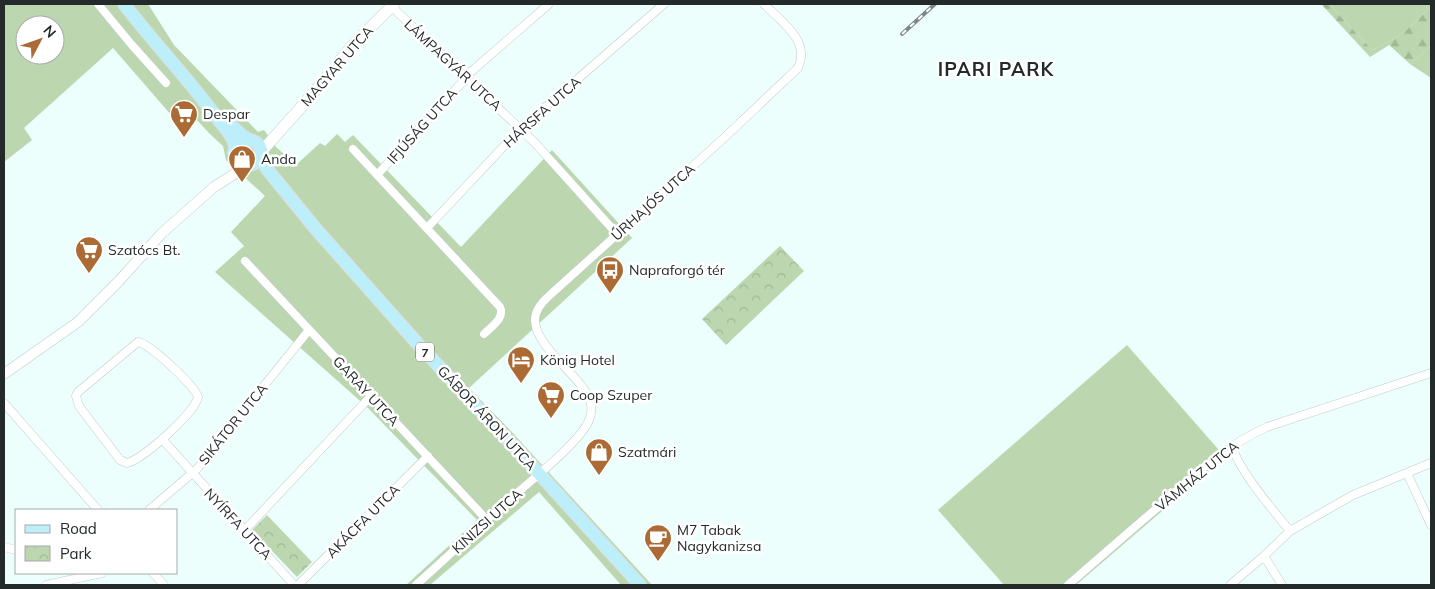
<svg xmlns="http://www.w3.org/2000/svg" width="1435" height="589" font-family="Mulish,sans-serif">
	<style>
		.green { fill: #bcd6af; fill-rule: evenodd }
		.forest { fill: url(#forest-firs) }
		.park { fill: url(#park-crowns) }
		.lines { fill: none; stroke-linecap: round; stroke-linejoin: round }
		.minor-casing { stroke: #bbcdca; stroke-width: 9 }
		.tertiary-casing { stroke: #bbcdca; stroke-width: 11 }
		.secondary-casing { stroke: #bbcdca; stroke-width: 12 }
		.primary-casing { stroke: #dcdddd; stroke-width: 14 }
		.minor { stroke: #fff; stroke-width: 8 }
		.tertiary { stroke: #fff; stroke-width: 10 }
		.secondary { stroke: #fff; stroke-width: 11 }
		.primary { stroke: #bceffa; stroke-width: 12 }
		.rail-casing { stroke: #7c8886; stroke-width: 4 }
		.rail { stroke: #fff; stroke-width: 2; stroke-dasharray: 5.5; stroke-linecap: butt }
		.labels { text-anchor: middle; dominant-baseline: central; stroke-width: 5; stroke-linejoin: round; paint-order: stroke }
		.shield { fill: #fff; stroke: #656a69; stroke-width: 1 }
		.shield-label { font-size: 12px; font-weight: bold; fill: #232a29 }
		.street-label { font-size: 14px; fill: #232a29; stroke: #fff }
		.poi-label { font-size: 14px; fill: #232a29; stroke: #fff; text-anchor: start }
		.district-label { font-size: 19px; font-weight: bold; letter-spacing: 1px; fill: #232a29; stroke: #fff }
	</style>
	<defs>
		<pattern id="forest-firs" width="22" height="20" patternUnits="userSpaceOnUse" patternTransform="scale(1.25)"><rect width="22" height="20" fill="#bcd6af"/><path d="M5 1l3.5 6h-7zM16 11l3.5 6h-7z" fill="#a1b897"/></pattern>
		<pattern id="park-crowns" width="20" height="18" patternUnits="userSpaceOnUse" patternTransform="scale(1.25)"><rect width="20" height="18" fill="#bcd6af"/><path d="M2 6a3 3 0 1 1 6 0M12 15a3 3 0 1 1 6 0" fill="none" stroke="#a1b897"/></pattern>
	</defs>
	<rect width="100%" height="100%" fill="#ecfffc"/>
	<path class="green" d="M 4,4 L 148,4 L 174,45 L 258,132 L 264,130 L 276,147 L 296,165 L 320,143 L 325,146 L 337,134 L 345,142 L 353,135 L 461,247 L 552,150 L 632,238 L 469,388 L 510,430 L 652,585 L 621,585 L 539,492 L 430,585 L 406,585 L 477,520 L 367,407 L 215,272 L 244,246 L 231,232 L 265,196 L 226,160 L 223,146 L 209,133 L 183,105 L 172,116 L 113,48 L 24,128 L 32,140 L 4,162 ZM 25,25 L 55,25 L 55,55 L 25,55 Z
		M 1329,4 L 1431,4 L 1431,5 C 1417,24 1394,41 1372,50 Z
		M 1431,46 L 1431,78 L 1410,64 Z
		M 1127,345 L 1225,457 L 1076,585 L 1004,585 L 938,510 Z"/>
	<path class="forest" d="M 1321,4 L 1329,4 L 1372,50 C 1394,41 1417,24 1431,5 L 1431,46 L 1410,64 L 1389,45 L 1370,57 Z"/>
	<path class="park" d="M 780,246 L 804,271 L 726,345 L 702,319 Z
		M 267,515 L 312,562 L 297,577 L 252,530 Z"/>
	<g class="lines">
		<g class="minor-casing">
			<path id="minor" d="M 98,4 L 131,44 L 166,83
				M 392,7 L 536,144 L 617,234
				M 465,77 L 549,4
				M 353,149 L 500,307 C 505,318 492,326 484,334
				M 377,175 L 466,78
				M 427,228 L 520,129 L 664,4
				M 245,261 L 487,520
				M 138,342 C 149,343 195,386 198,397 C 195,413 142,460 127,463 L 120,460 L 79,406 L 76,396 L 78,392 Z
				M 4,403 L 98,510
				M 162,439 L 294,585
				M 1232,446 C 1239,471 1273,510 1290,531
				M 1407,473 L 1431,525
				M 149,510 L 197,469 L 309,330
				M 244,531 L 371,396
				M 4,547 L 16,550
				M 1264,556 L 1282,585
				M 153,573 L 164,585
				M 46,585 L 102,573
				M 298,585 L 428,456
				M 416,585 C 445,559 474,532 503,505 C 522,488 582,441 589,420 C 591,415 592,409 591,405 C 588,380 535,349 535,320 C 535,310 543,301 550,295 L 724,138 L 798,68 C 811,41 781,21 764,4
				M 1068,585 C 1099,558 1131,530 1163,503 C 1195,474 1227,445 1267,427 L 1431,373
				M 1230,585 L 1264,556 L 1290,531 L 1353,495 L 1431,463"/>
		</g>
		<g class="tertiary-casing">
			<path id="tertiary" d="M 4,374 L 78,322 L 119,281 L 162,233 L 214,187 L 247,166"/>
		</g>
		<g class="secondary-casing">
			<path id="secondary" d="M 261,152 L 304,104 L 353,45 L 394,4"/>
		</g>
		<g class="primary-casing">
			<path id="primary" d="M 124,4 C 153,42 186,76 214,114 C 222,125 232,133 235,146
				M 228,122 C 233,127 239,134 246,138 C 252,141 259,141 261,150 C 263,163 249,168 239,163 L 234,153 C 235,145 239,140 247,139
				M 260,157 L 267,169 L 315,228 L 417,343 L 545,480 L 640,585"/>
		</g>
		<use href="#minor" class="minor"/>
		<use href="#tertiary" class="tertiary"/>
		<use href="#secondary" class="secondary"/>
		<use href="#primary" class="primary"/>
		<g class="rail-casing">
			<path id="rail" d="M 902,34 L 935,4"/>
		</g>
		<use href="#rail" class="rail"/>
	</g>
	<defs>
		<g id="supermarket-pin" transform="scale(1.4375)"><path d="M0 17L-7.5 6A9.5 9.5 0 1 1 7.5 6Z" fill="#ac6b35" stroke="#fff"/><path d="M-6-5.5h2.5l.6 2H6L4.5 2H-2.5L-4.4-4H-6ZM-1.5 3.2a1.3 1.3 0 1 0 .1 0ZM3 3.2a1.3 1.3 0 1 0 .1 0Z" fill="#fff"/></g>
		<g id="shop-pin" transform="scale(1.4375)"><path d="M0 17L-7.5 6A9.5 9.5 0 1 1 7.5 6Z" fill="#ac6b35" stroke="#fff"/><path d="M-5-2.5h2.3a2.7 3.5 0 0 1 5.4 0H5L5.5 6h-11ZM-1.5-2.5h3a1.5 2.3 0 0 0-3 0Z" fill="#fff"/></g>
		<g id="bus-pin" transform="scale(1.4375)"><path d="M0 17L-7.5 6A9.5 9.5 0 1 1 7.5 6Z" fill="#ac6b35" stroke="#fff"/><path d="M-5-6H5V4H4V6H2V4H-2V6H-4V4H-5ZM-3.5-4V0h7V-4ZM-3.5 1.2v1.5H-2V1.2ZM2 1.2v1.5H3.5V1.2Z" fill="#fff"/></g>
		<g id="hotel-pin" transform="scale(1.4375)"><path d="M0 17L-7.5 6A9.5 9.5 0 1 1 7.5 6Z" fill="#ac6b35" stroke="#fff"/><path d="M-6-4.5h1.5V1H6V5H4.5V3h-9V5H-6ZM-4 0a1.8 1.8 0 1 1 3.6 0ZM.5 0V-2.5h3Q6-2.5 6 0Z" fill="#fff"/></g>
		<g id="cafe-pin" transform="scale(1.4375)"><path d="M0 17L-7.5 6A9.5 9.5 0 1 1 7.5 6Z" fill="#ac6b35" stroke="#fff"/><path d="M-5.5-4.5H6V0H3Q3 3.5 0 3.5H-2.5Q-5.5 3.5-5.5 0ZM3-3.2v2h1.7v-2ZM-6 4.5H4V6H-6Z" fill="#fff"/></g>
	</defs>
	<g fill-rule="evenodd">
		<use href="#supermarket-pin" x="184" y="114"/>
		<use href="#shop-pin" x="242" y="159"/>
		<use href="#supermarket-pin" x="89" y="250"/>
		<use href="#bus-pin" x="610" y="270"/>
		<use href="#hotel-pin" x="521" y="360"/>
		<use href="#supermarket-pin" x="551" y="395"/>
		<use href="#shop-pin" x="599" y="452"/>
		<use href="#cafe-pin" x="658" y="538"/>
	</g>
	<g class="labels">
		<rect class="shield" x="416" y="342.5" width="18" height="19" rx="4"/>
		<g class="shield-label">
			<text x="425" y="352">7</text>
		</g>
		<g class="street-label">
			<text transform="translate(453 65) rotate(43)">LÁMPAGYÁR UTCA</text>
			<text transform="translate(337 66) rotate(-49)">MAGYAR UTCA</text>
			<text transform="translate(542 112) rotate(-42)">HÁRSFA UTCA</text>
			<text transform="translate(422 126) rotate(-48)">IFJÚSÁG UTCA</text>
			<text transform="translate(653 202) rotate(-42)">ŰRHAJÓS UTCA</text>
			<text transform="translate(366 391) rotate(47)">GARAY UTCA</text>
			<text transform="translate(487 418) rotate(47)">GÁBOR ÁRON UTCA</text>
			<text transform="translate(233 424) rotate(-51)">SIKÁTOR UTCA</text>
			<text transform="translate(1197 476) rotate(-39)">VÁMHÁZ UTCA</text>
			<text transform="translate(363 521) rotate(-45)">AKÁCFA UTCA</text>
			<text transform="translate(487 521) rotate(-42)">KINIZSI UTCA</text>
			<text transform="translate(238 524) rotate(47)">NYÍRFA UTCA</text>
		</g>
		<g class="poi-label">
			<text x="203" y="114">Despar</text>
			<text x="261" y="159">Anda</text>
			<text x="108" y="250">Szatócs Bt.</text>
			<text x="629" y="270">Napraforgó tér</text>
			<text x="540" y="360">König Hotel</text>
			<text x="570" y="395">Coop Szuper</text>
			<text x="618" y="452">Szatmári</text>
			<text x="677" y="530">M7 Tabak<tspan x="677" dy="16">Nagykanizsa</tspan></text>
		</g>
		<g class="district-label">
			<text x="996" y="69">IPARI PARK</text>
		</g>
	</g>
	<rect width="1435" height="589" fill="none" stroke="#232a29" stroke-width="10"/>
	<rect x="15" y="509" width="162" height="65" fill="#ffffff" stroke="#a7aaa9"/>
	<rect x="25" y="525" width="25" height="8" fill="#bceffa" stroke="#a7aaa9"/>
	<text x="60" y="534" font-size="15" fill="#232a29">Road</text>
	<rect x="25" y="546" width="25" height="15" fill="url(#park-crowns)" stroke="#a7aaa9"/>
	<text x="60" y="559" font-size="15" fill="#232a29">Park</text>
	<g transform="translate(40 40) rotate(49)"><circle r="24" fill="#ffffff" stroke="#a7aaa9"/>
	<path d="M0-4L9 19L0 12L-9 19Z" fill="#ac6b35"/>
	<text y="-8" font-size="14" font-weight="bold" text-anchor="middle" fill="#232a29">N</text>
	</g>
</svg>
